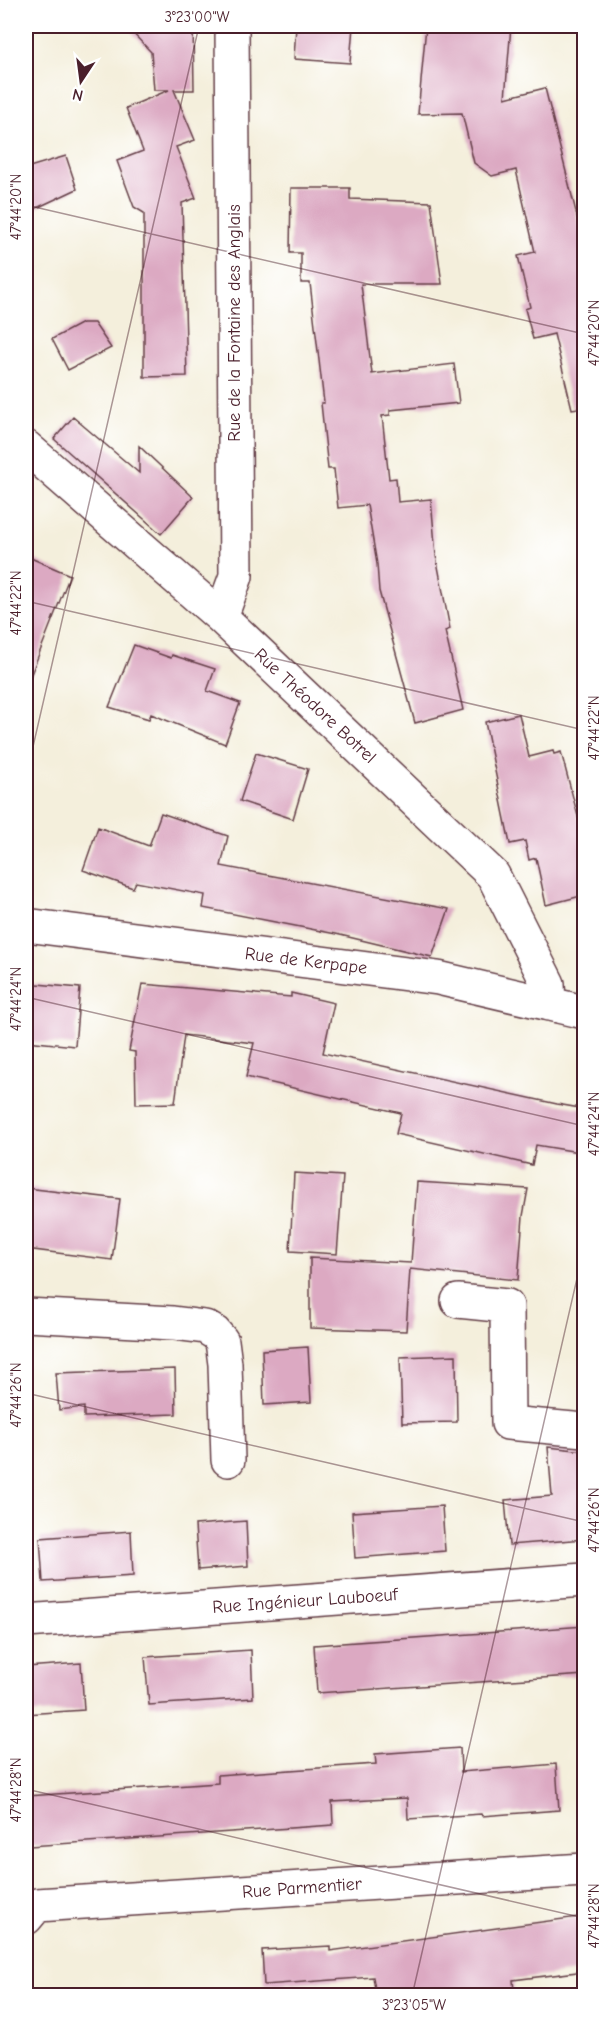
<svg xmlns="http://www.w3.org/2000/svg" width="610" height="2021" font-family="'Comic Neue',sans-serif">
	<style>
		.building { fill: #dca9c2 }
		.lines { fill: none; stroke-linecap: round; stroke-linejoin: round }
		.minor-casing { stroke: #643e46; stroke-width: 36 }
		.minor { stroke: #fff; stroke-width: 33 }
		.ticks { fill: none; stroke: #4a1f2b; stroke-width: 1.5; stroke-opacity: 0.45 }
		.labels { text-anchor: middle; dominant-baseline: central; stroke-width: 4.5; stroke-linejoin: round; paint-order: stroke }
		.street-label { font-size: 18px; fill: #4a1f2b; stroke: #fff }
		.neatline { fill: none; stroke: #4a1f2b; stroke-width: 2 }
		.ticks-label { font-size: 15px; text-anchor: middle; fill: #4a1f2b }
	</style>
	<rect width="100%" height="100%" fill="#fff"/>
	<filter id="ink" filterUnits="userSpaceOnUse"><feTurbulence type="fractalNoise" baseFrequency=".0167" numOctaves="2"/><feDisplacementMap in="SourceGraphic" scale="12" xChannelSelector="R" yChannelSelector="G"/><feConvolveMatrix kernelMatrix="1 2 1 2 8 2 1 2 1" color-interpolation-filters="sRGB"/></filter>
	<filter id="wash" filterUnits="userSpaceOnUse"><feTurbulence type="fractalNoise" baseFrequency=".008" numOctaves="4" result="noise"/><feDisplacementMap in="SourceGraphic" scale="24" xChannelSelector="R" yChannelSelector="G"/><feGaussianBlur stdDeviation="1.35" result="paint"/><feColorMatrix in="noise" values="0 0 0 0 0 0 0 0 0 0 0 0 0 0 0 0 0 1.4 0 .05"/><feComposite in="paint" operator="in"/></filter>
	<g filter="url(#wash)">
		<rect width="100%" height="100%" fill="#f4efdc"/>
		<g id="blocks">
			<path class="building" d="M 126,26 L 193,26 L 194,90 L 174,90 L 195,140 L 176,147 L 196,198 L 182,203 L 187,376 L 144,377 L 144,213 L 134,207 L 117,161 L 143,151 L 126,108 L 169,90 L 154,90 L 151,52 Z
				M 296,26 L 353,26 L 350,63 L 294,59 Z
				M 426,26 L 511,26 L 505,98 L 545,88 L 585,248 L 585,407 L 572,409 L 554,334 L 533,339 L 525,309 L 530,307 L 518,256 L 535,252 L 516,170 L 492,176 L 474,163 L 462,113 L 418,114 Z
				M 66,156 L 77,189 L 26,213 L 26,168 Z
				M 291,188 L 350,188 L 350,199 L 431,202 L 442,284 L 361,284 L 372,374 L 454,364 L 459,403 L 390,410 L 390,415 L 382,416 L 389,479 L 396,478 L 398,502 L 431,499 L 436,556 L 450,629 L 445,631 L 463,710 L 415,723 L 379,591 L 377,564 L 367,505 L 338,508 L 334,469 L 328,469 L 321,403 L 324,403 L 310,283 L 301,283 L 301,253 L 290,253 Z
				M 82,323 L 94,323 L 111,348 L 68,370 L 52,339 Z
				M 73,417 L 139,473 L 139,446 L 193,497 L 161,534 L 54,439 Z
				M 26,556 L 70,575 L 28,682 L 26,681 Z
				M 134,645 L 171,658 L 172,655 L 215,669 L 207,691 L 240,703 L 225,744 L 151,714 L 149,719 L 109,707 Z
				M 519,714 L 529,757 L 553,751 L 554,754 L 561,752 L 585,843 L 585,895 L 546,905 L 536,858 L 529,860 L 525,841 L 510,844 L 485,722 Z
				M 256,753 L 308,769 L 293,819 L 240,801 Z
				M 161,813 L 228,836 L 221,866 L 449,909 L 432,957 L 336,934 L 203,908 L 205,895 L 136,882 L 133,888 L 83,870 L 98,827 L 149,846 Z
				M 26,983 L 80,988 L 75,1046 L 26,1041 Z
				M 142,984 L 291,997 L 291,993 L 334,1003 L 323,1053 L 557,1104 L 585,1109 L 585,1153 L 536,1145 L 532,1165 L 396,1134 L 401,1113 L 246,1077 L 254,1043 L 184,1035 L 175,1103 L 136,1104 L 135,1052 L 129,1051 Z
				M 294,1173 L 343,1176 L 337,1254 L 290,1251 Z
				M 417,1182 L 528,1189 L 523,1216 L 518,1280 L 410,1269 L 406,1331 L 310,1328 L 310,1258 L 411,1263 Z
				M 26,1188 L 120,1199 L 112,1260 L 26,1249 Z
				M 308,1347 L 311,1402 L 264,1405 L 262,1350 Z
				M 456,1355 L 457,1422 L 402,1423 L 400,1357 Z
				M 175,1369 L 176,1414 L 84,1417 L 84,1407 L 59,1410 L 56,1373 Z
				M 548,1447 L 585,1451 L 585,1539 L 509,1545 L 505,1500 L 552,1496 Z
				M 442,1506 L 445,1551 L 355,1558 L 352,1512 Z
				M 246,1521 L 248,1566 L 198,1570 L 195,1525 Z
				M 131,1531 L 133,1576 L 43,1582 L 40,1538 Z
				M 585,1626 L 585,1675 L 317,1693 L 314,1645 Z
				M 251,1650 L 253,1698 L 149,1705 L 145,1657 Z
				M 81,1663 L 84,1710 L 26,1714 L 26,1667 Z
				M 460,1748 L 461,1772 L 556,1764 L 559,1810 L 482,1816 L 481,1814 L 408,1819 L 407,1798 L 332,1802 L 333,1825 L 30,1846 L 27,1796 L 218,1783 L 218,1775 L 376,1764 L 375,1754 Z
				M 585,1916 L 585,1971 L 513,1980 L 514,1991 L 481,1995 L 481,1991 L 432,1995 L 431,1991 L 376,1995 L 373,1977 L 264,1985 L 262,1950 L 330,1946 L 330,1951 Z"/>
		</g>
	</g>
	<g filter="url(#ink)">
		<use href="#blocks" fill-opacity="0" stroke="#643e46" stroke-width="1.5"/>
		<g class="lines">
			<g class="minor-casing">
				<path id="minor" d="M 26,447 L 221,617 L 493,875 L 548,984 L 549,1004
					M 221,617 L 236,576 L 232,26
					M 26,925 L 438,978 L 584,1012
					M 458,1301 L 507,1306 L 508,1423 L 584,1430
					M 26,1315 L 173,1323 L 205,1327 L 215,1333 L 222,1341 L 225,1364 L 228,1460
					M 26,1621 L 584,1580
					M 26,1918 L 37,1905 L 584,1870"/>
			</g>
			<use href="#minor" class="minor"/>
		</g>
	</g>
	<path class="ticks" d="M 26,205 L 584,334M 26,601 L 584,730M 26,777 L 199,26M 26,997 L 584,1126M 26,1393 L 584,1522M 26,1789 L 584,1918M 412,1996 L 584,1248"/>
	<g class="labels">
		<g class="street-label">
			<text transform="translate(234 323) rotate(-90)">Rue de la Fontaine des Anglais</text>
			<text transform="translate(315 706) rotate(43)">Rue Théodore Botrel</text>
			<text transform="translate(306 961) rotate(7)">Rue de Kerpape</text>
			<text transform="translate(305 1601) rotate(-4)">Rue Ingénieur Lauboeuf</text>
			<text transform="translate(302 1888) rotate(-4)">Rue Parmentier</text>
		</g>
	</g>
	<rect width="610" height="2021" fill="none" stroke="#fff" stroke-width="66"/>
	<g transform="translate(81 81) rotate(193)" stroke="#ffffff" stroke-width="4.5" paint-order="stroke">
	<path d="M0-4.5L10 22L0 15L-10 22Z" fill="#4a1f2b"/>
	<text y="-9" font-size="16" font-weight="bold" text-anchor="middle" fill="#4a1f2b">N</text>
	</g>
	<rect x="33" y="33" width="544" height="1955" class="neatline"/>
	<g class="ticks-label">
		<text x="197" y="22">3°23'00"W</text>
		<text transform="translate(16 207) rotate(-90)" y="5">47°44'20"N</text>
		<text transform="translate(594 333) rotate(-90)" y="5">47°44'20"N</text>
		<text transform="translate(16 603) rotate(-90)" y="5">47°44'22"N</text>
		<text transform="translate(594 728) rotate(-90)" y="5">47°44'22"N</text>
		<text transform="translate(16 999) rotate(-90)" y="5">47°44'24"N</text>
		<text transform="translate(594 1124) rotate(-90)" y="5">47°44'24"N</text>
		<text transform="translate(16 1395) rotate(-90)" y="5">47°44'26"N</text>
		<text transform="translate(594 1520) rotate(-90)" y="5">47°44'26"N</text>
		<text transform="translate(16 1790) rotate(-90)" y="5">47°44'28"N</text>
		<text transform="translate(594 1916) rotate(-90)" y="5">47°44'28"N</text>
		<text x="414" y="2010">3°23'05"W</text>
	</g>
</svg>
